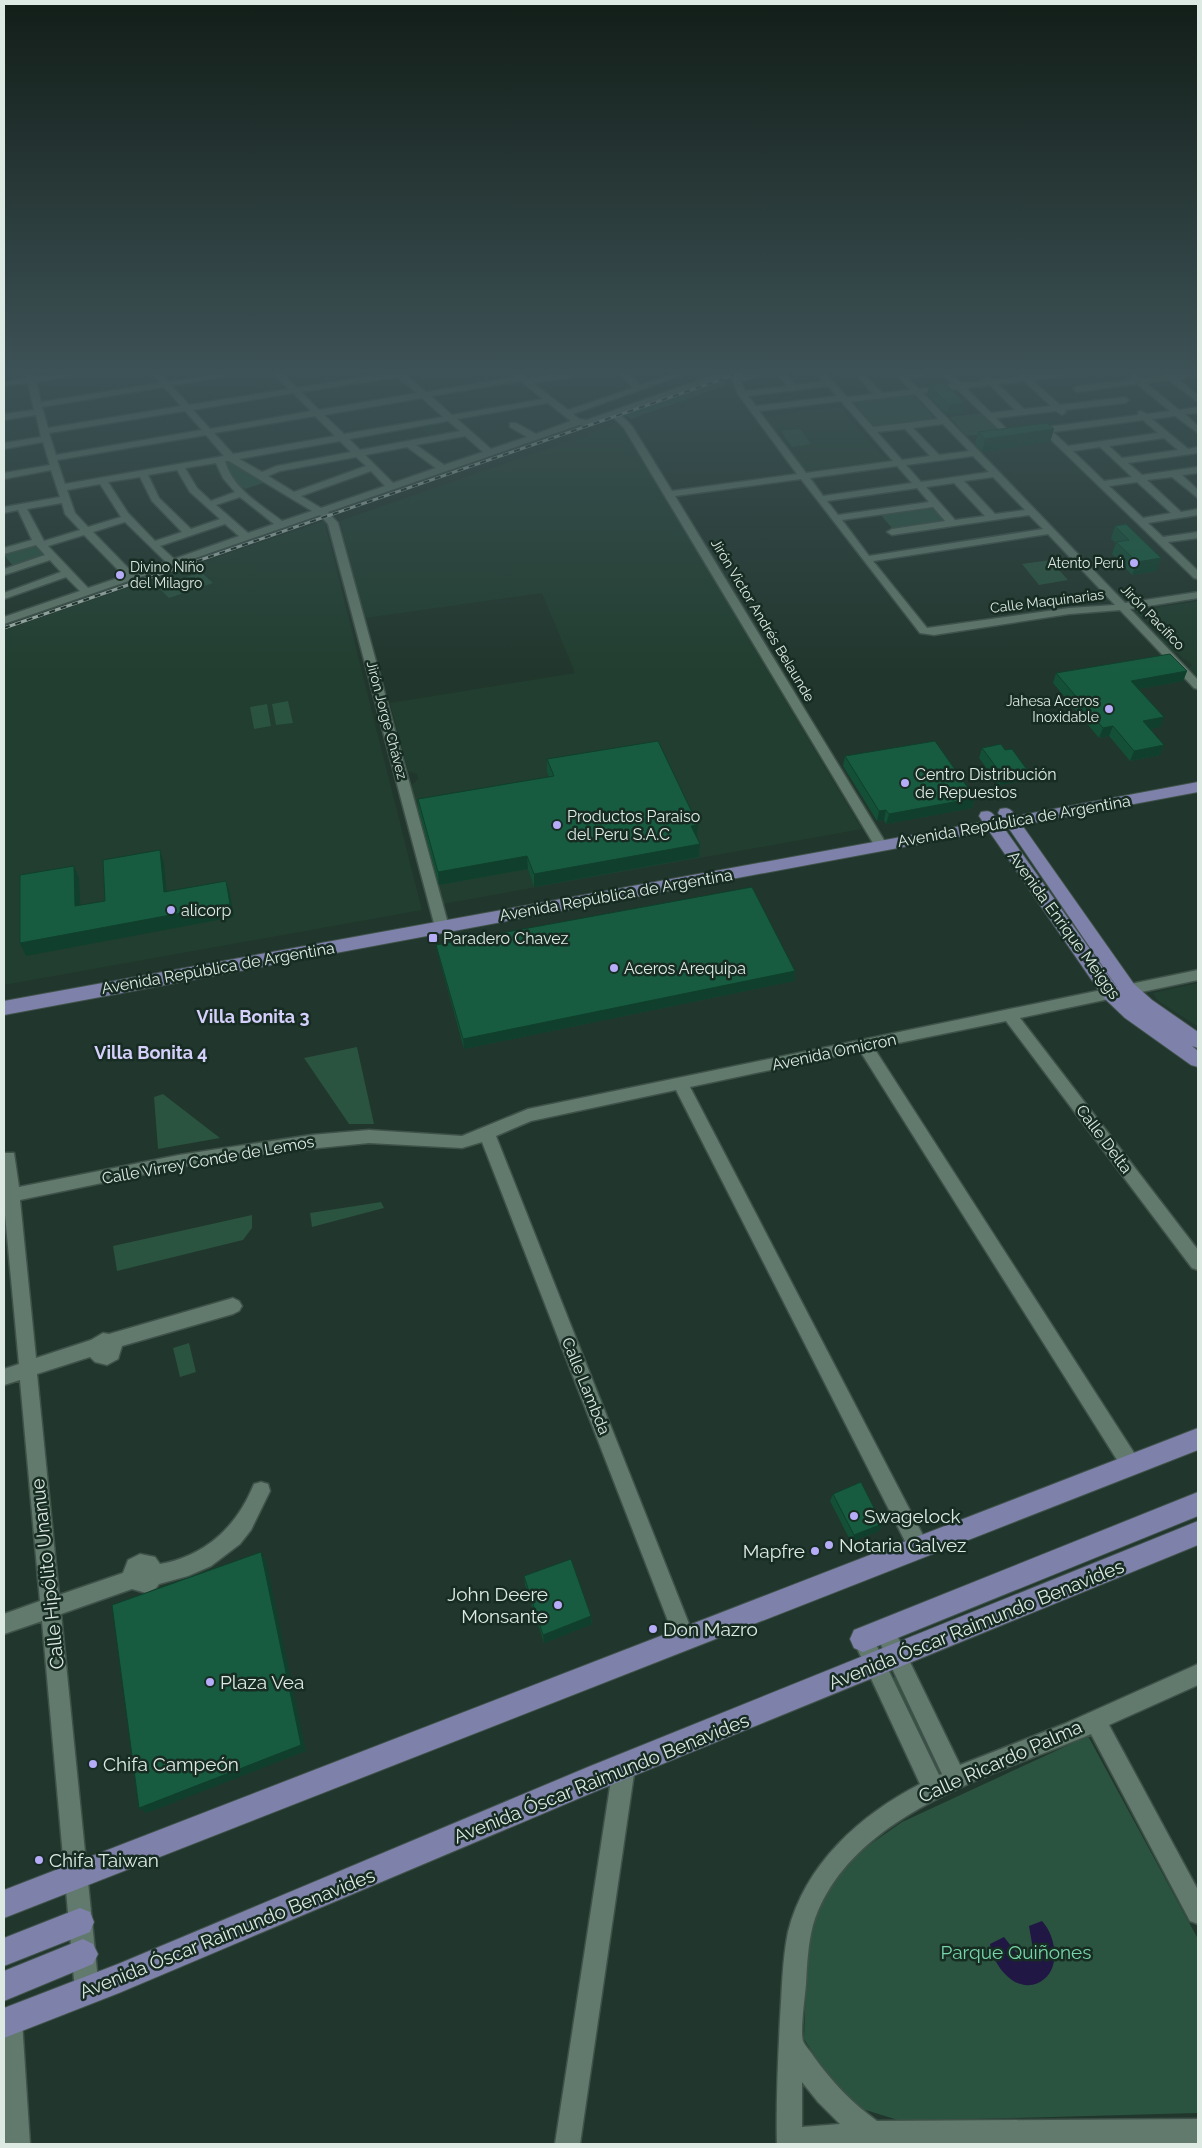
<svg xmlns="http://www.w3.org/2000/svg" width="1202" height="2148" font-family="Raleway,sans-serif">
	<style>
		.built { fill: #213e30 }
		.green { fill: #2a5340 }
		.water { fill: #211744 }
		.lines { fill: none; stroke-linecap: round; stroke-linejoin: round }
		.minor-casing { stroke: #3f524a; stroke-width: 3 }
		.major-casing { stroke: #3f524a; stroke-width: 2 }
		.minor { fill: #627a6d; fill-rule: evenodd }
		.major { fill: #7e81a9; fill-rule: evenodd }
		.rail-casing { stroke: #a4b4ac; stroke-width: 3 }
		.rail { stroke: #172c22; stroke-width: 2; stroke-dasharray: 6; stroke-linecap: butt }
		.wall { fill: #144f37 }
		.shaded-wall { fill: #10402d }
		.building { fill: #175c40; stroke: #10402d }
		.poi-dot { fill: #b6acf8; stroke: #172c22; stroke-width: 2 }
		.labels { text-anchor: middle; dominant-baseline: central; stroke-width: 5; stroke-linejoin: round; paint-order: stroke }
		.far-poi-label { font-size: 14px; fill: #ddeae3; stroke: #172c22; text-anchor: end }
		.far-street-label { font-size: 14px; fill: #ddeae3; stroke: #172c22 }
		.poi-label { font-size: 16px; fill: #ddeae3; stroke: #172c22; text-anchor: start }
		.street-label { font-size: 16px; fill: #ddeae3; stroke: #172c22 }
		.neighbourhood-label { font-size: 18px; font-weight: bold; fill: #d4cffb; stroke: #172c22 }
		.near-poi-label { font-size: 19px; fill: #ddeae3; stroke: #172c22; text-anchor: start }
		.near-street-label { font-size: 19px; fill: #ddeae3; stroke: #172c22 }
		.near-park-label { font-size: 19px; fill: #76d5a9; stroke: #172c22 }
	</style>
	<rect width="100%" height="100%" fill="#21362c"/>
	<path class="built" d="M 841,407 L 852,422 L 887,460 L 804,471 L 763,417 Z
		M 445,422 L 457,432 L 432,438 L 420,426 Z
		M 620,423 L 862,829 L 443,904 L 411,786 L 418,779 L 417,774 L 408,771 L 390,703 L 575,673 L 542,593 L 365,618 L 340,521 Z
		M 324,521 L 422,910 L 4,985 L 4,630 Z
		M 1198,601 L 1198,677 L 1189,668 L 1192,665 L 1186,659 L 1183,659 L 1178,653 L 1175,653 L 1157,635 L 1159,633 L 1155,628 L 1147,625 L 1150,623 L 1146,618 L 1140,617 L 1135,611 Z
		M 1198,983 L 1198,1027 L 1157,1000 L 1153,993 Z"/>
	<path class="green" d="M 722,379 L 727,385 L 631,419 L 623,414 Z
		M 911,393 L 936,420 L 875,427 L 853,401 Z
		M 983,413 L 999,432 L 966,436 L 950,417 Z
		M 800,429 L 811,444 L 792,447 L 781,431 Z
		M 229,462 L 266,482 L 245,489 L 233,480 L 224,464 Z
		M 933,506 L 945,520 L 892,528 L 880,514 Z
		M 320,514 L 321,515 L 4,625 L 4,623 Z
		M 36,543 L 48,556 L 14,567 L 4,555 Z
		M 1050,560 L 1068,580 L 1039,585 L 1022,564 Z
		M 201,572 L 213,583 L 169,598 L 158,587 Z
		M 288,701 L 293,723 L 276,725 L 272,704 Z
		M 267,704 L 271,726 L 254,729 L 250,707 Z
		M 357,1047 L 374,1124 L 349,1124 L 304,1058 Z
		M 163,1094 L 220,1138 L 158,1149 L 154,1097 Z
		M 381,1202 L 384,1208 L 312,1227 L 310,1213 Z
		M 252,1215 L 252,1228 L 243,1240 L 117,1271 L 113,1246 Z
		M 189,1343 L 196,1372 L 180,1377 L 173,1348 Z
		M 897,1676 L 943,1769 L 934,1772 L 888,1680 Z
		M 1088,1736 L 1198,1939 L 1198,2113 L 901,2121 L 859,2108 L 826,2074 L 804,2039 L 807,1953 L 815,1915 L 837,1878 L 862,1850 L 902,1822 Z"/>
	<path class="water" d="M 1042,1921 C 1056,1936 1062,1970 1040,1982 C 1015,1995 993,1965 990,1944 L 1004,1937 L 1018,1955 L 1028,1958 L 1033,1949 L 1029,1926 Z"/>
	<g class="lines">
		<g class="minor-casing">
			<path id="minor" d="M 26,374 L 34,374 L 35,377 L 80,374 L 36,382 L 41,402 L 160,383 L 153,374 L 161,374 L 168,382 L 218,374 L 236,374 L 172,386 L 189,405 L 288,389 L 274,374 L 283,374 L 297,388 L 383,374 L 405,374 L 426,392 L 515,377 L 513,374 L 522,374 L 528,378 L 557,374 L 575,374 L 571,377 L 533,383 L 568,410 L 633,388 L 620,374 L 629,374 L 640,385 L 674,374 L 685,374 L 573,414 L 579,419 L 587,420 L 716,374 L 764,374 L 744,381 L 740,380 L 745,391 L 787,386 L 777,374 L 785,374 L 795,385 L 824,381 L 818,374 L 826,374 L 847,397 L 873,394 L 856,374 L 864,374 L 882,393 L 910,390 L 896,374 L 926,374 L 922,377 L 908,378 L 919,389 L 953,384 L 943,374 L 952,374 L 961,383 L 985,381 L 983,378 L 987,375 L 993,380 L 1019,377 L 1019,374 L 1065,374 L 1061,377 L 1032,380 L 1060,405 L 1125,397 L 1129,400 L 1125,403 L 1065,410 L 1066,412 L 1062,415 L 1056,411 L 996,418 L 1012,435 L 1008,438 L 957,389 L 923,393 L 1125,603 L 1198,592 L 1198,598 L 1130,609 L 1198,680 L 1198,689 L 1194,688 L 1120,610 L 1069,614 L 934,635 L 920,633 L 801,479 L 675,496 L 887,845 L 886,848 L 876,848 L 624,428 L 613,417 L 588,426 L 579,425 L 328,512 L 338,523 L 449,927 L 442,932 L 435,927 L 328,524 L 320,515 L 4,624 L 4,617 L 80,591 L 66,577 L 4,599 L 4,593 L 61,572 L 50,560 L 4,575 L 4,569 L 45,555 L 36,545 L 4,554 L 4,548 L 32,540 L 18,510 L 4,513 L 4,507 L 60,497 L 51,470 L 4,479 L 4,473 L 50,465 L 43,442 L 4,449 L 4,443 L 41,437 L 36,415 L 4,420 L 4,414 L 34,410 L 28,383 L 4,386 L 4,382 L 27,378 ZM 726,376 L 731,377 L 738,394 L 797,474 L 672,491 L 632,426 L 620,414 ZM 397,377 L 417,393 L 319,410 L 301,392 ZM 521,381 L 543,399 L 452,415 L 431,396 ZM 1024,381 L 1051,406 L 1024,409 L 998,384 ZM 990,385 L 1015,410 L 991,413 L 966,388 ZM 828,386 L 837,396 L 756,406 L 748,396 ZM 164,387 L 181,406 L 48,428 L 42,407 ZM 293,393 L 311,411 L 210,429 L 193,410 ZM 915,394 L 938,419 L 873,427 L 851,402 ZM 422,398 L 443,417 L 344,434 L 324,415 ZM 841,401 L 893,461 L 806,473 L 759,411 ZM 548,403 L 571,421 L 536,434 L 516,423 L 510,423 L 510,427 L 527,437 L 491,449 L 457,419 ZM 185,411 L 202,430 L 56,455 L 49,433 ZM 315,416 L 335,436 L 233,454 L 214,433 ZM 448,421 L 460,431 L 360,450 L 349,439 ZM 943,424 L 969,451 L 939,455 L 913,428 ZM 905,429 L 930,456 L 902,460 L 877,432 ZM 206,435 L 224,456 L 65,484 L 57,460 ZM 465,436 L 483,452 L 444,465 L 416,445 ZM 340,441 L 351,452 L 277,466 L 262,472 L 239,459 ZM 407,447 L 436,468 L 393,483 L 365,455 ZM 973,456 L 989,472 L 921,482 L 906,465 ZM 356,457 L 366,466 L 294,492 L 268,476 L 280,471 ZM 225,461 L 229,461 L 312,511 L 282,521 C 261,505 232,488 225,461 ZM 216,463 L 223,478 L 235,492 L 211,501 L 197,488 L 185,468 ZM 897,466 L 912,483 L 823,496 L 810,478 ZM 177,470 L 190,492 L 220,519 L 191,529 L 159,498 L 148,475 ZM 371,471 L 385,486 L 321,508 L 301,496 ZM 140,477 L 152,501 L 182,532 L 155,541 L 128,513 L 108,482 ZM 993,477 L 1025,510 L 995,514 L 964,481 ZM 954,483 L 985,516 L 955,520 L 926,487 ZM 100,484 L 121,517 L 88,527 L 75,513 L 67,490 ZM 917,488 L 929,502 L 838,515 L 827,501 ZM 240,497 L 274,524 L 248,533 L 216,505 ZM 62,503 L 65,514 L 80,530 L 44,541 L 27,509 ZM 933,507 L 945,521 L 892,529 L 887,532 L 892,535 L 1029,515 L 1043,529 L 869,556 L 842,520 ZM 125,522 L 166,562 L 133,573 L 93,532 ZM 225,524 L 239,536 L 174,559 L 160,546 ZM 1048,534 L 1115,605 L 1069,608 L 927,628 L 873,561 ZM 84,535 L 124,576 L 88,588 L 48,546 Z
				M 1134,374 L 1141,379 L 1163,376 L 1162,374 L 1198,374 L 1198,376 L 1178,379 L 1198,395 L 1198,402 L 1169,380 L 1146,383 L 1179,410 L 1198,407 L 1198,413 L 1185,414 L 1198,426 L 1198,433 L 1175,416 L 1152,419 L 1188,449 L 1198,447 L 1198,453 L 1128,463 L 1142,475 L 1198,467 L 1198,473 L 1182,475 L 1198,490 L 1198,498 L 1172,477 L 1147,480 L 1181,512 L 1198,509 L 1198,515 L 1148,523 L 1163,537 L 1198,532 L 1198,538 L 1168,542 L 1198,571 L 1198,579 L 1194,578 L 1044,433 L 1032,435 L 1028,432 L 1032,429 L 1138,415 L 1138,412 L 1141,411 L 1147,414 L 1170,411 L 1137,384 L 1077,392 L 1073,389 L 1077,386 L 1132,380 L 1130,377 ZM 1143,420 L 1158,433 L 1068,446 L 1053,432 ZM 1164,438 L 1178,450 L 1122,458 L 1109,446 ZM 1100,447 L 1132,477 L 1104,481 L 1073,451 ZM 1137,482 L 1171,513 L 1143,518 L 1109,486 Z
				M 1198,970 L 1198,980 L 1020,1018 L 1198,1250 L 1198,1270 L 1192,1268 L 1006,1021 L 874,1048 L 1138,1459 L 1140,1465 L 1138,1471 L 1131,1474 L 1124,1471 L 860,1051 L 690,1087 L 926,1541 L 929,1548 L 926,1555 L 919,1558 L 912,1555 L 676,1090 L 531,1121 L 496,1136 L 695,1639 L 692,1646 L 685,1649 L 678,1646 L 675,1639 L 482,1142 L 462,1148 L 369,1143 L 267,1153 L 179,1167 L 20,1200 L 36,1358 L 91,1340 L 103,1333 L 109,1334 L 233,1298 L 239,1301 L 242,1306 L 239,1311 L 233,1314 L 122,1346 L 118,1359 L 107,1365 L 95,1362 L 90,1357 L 37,1374 L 59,1595 L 123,1573 L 128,1560 L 140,1554 L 155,1557 L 160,1564 C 206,1556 237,1526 254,1484 L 261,1482 L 268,1484 L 270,1491 L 251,1530 L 240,1544 L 211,1566 L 188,1576 L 159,1584 L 156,1588 L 146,1593 L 132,1589 L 61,1614 L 99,1991 L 95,1999 L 87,2003 L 79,1999 L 75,1991 L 42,1621 L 4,1634 L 4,1614 L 40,1601 L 20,1380 L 4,1385 L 4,1369 L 19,1364 L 4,1204 L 4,1153 L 14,1153 L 19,1187 L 179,1155 L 311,1135 L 369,1130 L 462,1136 L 528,1109 Z
				M 884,1620 L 891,1623 L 960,1765 L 1064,1724 L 1198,1664 L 1198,1685 L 1109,1725 L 1198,1890 L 1198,1924 L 1190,1921 L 1091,1734 C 996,1775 848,1813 813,1925 C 808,1944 807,1965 806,1984 C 805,1997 800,2030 803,2041 C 805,2046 811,2052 814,2057 C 832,2082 852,2103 877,2121 L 1198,2119 L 1198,2143 L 777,2144 C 776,2103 778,2060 780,2019 C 782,1991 782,1961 788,1932 C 805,1864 860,1815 920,1784 L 856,1646 L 853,1639 L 856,1632 L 863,1629 L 870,1632 L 939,1775 L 942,1774 L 874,1630 L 877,1623 ZM 802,2082 L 818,2102 L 840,2124 L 802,2127 Z
				M 624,1756 L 632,1759 L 635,1767 L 580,2144 L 555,2144 L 613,1767 L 616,1759 Z
				M 10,2009 L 18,2013 L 22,2021 L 30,2144 L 5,2144 L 4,2012 Z"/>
		</g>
		<g class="major-casing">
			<path id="major" d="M 1198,782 L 1198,792 L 1022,825 L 1134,984 L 1152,1000 L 1198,1032 L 1198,1048 L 1192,1046 L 1198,1051 L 1198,1067 L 1191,1065 L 1125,1018 L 1104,998 L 989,831 L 4,1015 L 4,1001 L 983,822 L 979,816 L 981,812 C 990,810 992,812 997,819 L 1002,818 L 998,813 L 1000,809 C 1008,807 1011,809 1016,816 ZM 1008,827 L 1121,993 L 1004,828 Z
				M 1198,1428 L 1198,1450 L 4,1918 L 4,1890 Z
				M 1198,1492 L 1198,1516 L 863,1652 L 854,1648 L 850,1639 L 854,1630 Z
				M 1198,1521 L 1198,1545 L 594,1792 L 119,1993 L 4,2038 L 4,2008 L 118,1964 L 588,1767 Z
				M 80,1908 L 90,1912 L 94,1922 L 90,1932 L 4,1966 L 4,1938 Z
				M 83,1939 L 93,1944 L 98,1954 L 93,1964 L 4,2001 L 4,1971 Z"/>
		</g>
		<use href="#minor" class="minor"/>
		<use href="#major" class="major"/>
		<g class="rail-casing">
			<path id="rail" d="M 4,628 L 737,374"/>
		</g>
		<use href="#rail" class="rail"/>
	</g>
	<path class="wall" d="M 929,385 L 963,413 L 947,415 L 927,394 Z
		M 1054,429 L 1050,442 L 982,452 L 975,444 L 978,432 Z
		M 1115,526 L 1161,558 L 1156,571 L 1132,575 L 1112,554 L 1116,543 L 1111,539 Z
		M 1187,671 L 1183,681 L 1139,689 L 1164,717 L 1160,727 L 1150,729 L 1164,745 L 1160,755 L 1130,761 L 1109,736 L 1099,738 L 1053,683 L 1056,673 Z
		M 982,748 L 1005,750 L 1025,781 L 999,785 L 979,758 Z
		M 845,756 L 975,798 L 972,808 L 886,824 L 884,820 L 877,821 L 843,766 Z
		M 547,759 L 697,838 L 700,844 L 699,857 L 534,887 L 528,869 L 439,885 L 419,812 L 418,799 L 549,777 L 547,772 Z
		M 436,945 L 795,971 L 794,981 L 464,1049 L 438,954 Z
		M 833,1494 L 879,1531 L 851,1542 L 830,1501 Z
		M 524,1576 L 591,1616 L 592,1624 L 544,1643 L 525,1585 Z"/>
	<path class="shaded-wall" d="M 965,403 L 963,413 L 947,415 L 949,405 Z
		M 1054,429 L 1050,442 L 982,452 L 985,439 Z
		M 1161,558 L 1156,571 L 1132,575 L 1137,562 Z
		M 1187,671 L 1183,681 L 1128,691 L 1131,681 Z
		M 1164,717 L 1160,727 L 1139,731 L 1143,721 Z
		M 1113,726 L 1109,736 L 1099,738 L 1103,728 Z
		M 1164,745 L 1160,755 L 1130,761 L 1134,751 Z
		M 1028,771 L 1025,781 L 999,785 L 1002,775 Z
		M 975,798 L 972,808 L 886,824 L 889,814 Z
		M 886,810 L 884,820 L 877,821 L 879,811 Z
		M 698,825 L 697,838 L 691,826 Z
		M 700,844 L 699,857 L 534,887 L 534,874 Z
		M 160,850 L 164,863 L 168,905 L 164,892 Z
		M 527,856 L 528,869 L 439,885 L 438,872 Z
		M 74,866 L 79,879 L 81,920 L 75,906 Z
		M 226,881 L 230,894 L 234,917 L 26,956 L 20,943 Z
		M 795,971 L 794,981 L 464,1049 L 463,1039 Z
		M 882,1524 L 879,1531 L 851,1542 L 854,1535 Z
		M 261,1552 L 266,1561 L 306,1751 L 147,1813 L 139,1808 Z
		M 591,1616 L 592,1624 L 544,1643 L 543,1635 Z"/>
	<path class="building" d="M 945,383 L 965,403 L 949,405 L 929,385 Z
		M 1047,423 L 1054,429 L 985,439 L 978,432 Z
		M 1126,524 L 1161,558 L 1137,562 L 1116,542 L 1129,540 L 1115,526 Z
		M 1170,654 L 1187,671 L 1131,681 L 1164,717 L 1143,721 L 1164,745 L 1134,751 L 1113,726 L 1103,728 L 1056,673 Z
		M 658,741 L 698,825 L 691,826 L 700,844 L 534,874 L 527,856 L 438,872 L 418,799 L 554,776 L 547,759 Z
		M 935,741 L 975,798 L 889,814 L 886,810 L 879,811 L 845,756 Z
		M 1001,744 L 1005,750 L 1012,749 L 1028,771 L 1002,775 L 982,748 Z
		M 160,850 L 164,892 L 226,881 L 230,904 L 20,943 L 20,875 L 74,866 L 75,906 L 105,901 L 103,860 Z
		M 752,887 L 795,971 L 463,1039 L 436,945 Z
		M 861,1482 L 882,1524 L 854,1535 L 833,1494 Z
		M 261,1552 L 301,1745 L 139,1808 L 112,1605 Z
		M 571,1559 L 591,1616 L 543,1635 L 524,1576 Z"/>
	<linearGradient id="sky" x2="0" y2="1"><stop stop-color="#121e18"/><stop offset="0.55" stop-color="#3d5256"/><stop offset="1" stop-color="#3d5256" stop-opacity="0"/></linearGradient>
	<rect width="1202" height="674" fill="url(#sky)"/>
	<g class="poi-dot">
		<circle cx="1134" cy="563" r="5"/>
		<circle cx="120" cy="575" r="5"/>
		<circle cx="1109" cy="709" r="5"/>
		<circle cx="905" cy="783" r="5"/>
		<circle cx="557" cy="825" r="5"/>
		<circle cx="171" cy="910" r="5"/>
		<rect x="428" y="933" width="10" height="10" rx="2.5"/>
		<circle cx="614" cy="968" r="5"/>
		<circle cx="854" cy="1516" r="5"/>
		<circle cx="829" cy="1545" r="5"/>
		<circle cx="815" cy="1551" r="5"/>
		<circle cx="558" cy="1605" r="5"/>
		<circle cx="653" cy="1629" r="5"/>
		<circle cx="210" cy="1682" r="5"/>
		<circle cx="93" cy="1764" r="5"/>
		<circle cx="39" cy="1860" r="5"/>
	</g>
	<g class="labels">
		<g class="far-poi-label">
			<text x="1124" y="563">Atento Perú</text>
			<text x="130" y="567" text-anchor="start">Divino Niño<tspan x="130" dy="16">del Milagro</tspan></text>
			<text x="1099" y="701">Jahesa Aceros<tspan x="1099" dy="16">Inoxidable</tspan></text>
		</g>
		<g class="far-street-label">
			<text transform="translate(1047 601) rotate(-7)">Calle Maquinarias</text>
			<text transform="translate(1153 617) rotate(46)">Jirón Pacífico</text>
			<text transform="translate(763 620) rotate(59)">Jirón Victor Andrés Belaunde</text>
			<text transform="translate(387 720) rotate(75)">Jirón Jorge Chávez</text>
		</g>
		<g class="poi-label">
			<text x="915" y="774">Centro Distribución<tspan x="915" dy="18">de Repuestos</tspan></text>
			<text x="567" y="816">Productos Paraiso<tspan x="567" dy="18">del Peru S.A.C</tspan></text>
			<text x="181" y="910">alicorp</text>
			<text x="443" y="938">Paradero Chavez</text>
			<text x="624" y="968">Aceros Arequipa</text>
		</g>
		<g class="street-label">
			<text transform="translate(1014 821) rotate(-10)">Avenida República de Argentina</text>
			<text transform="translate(616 895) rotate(-10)">Avenida República de Argentina</text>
			<text transform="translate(1064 925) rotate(54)">Avenida Enrique Meiggs</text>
			<text transform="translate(218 968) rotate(-10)">Avenida República de Argentina</text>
			<text transform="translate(834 1052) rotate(-12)">Avenida Omicron</text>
			<text transform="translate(1104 1139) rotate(53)">Calle Delta</text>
			<text transform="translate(208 1160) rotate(-10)">Calle Virrey Conde de Lemos</text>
			<text transform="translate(586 1386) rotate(68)">Calle Lambda</text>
		</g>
		<g class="neighbourhood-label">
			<text x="253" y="1016">Villa Bonita 3</text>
			<text x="151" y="1052">Villa Bonita 4</text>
		</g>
		<g class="near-poi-label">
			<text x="864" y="1516">Swagelock</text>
			<text x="839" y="1545">Notaria Galvez</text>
			<text x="805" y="1551" text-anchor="end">Mapfre</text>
			<text x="548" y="1594" text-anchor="end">John Deere<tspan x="548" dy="22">Monsante</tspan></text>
			<text x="663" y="1629">Don Mazro</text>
			<text x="220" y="1682">Plaza Vea</text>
			<text x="103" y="1764">Chifa Campeón</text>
			<text x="49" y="1860">Chifa Taiwan</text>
		</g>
		<g class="near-street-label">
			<text transform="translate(47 1574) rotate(-96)">Calle Hipólito Unanue</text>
			<text transform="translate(976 1624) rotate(-22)">Avenida Óscar Raimundo Benavides</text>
			<text transform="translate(1000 1761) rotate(-24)">Calle Ricardo Palma</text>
			<text transform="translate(601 1778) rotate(-22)">Avenida Óscar Raimundo Benavides</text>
			<text transform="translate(227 1933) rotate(-22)">Avenida Óscar Raimundo Benavides</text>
		</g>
		<g class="near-park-label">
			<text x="1016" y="1952">Parque Quiñones</text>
		</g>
	</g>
	<rect width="1202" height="2148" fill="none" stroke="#ddeae3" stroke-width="10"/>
</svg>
